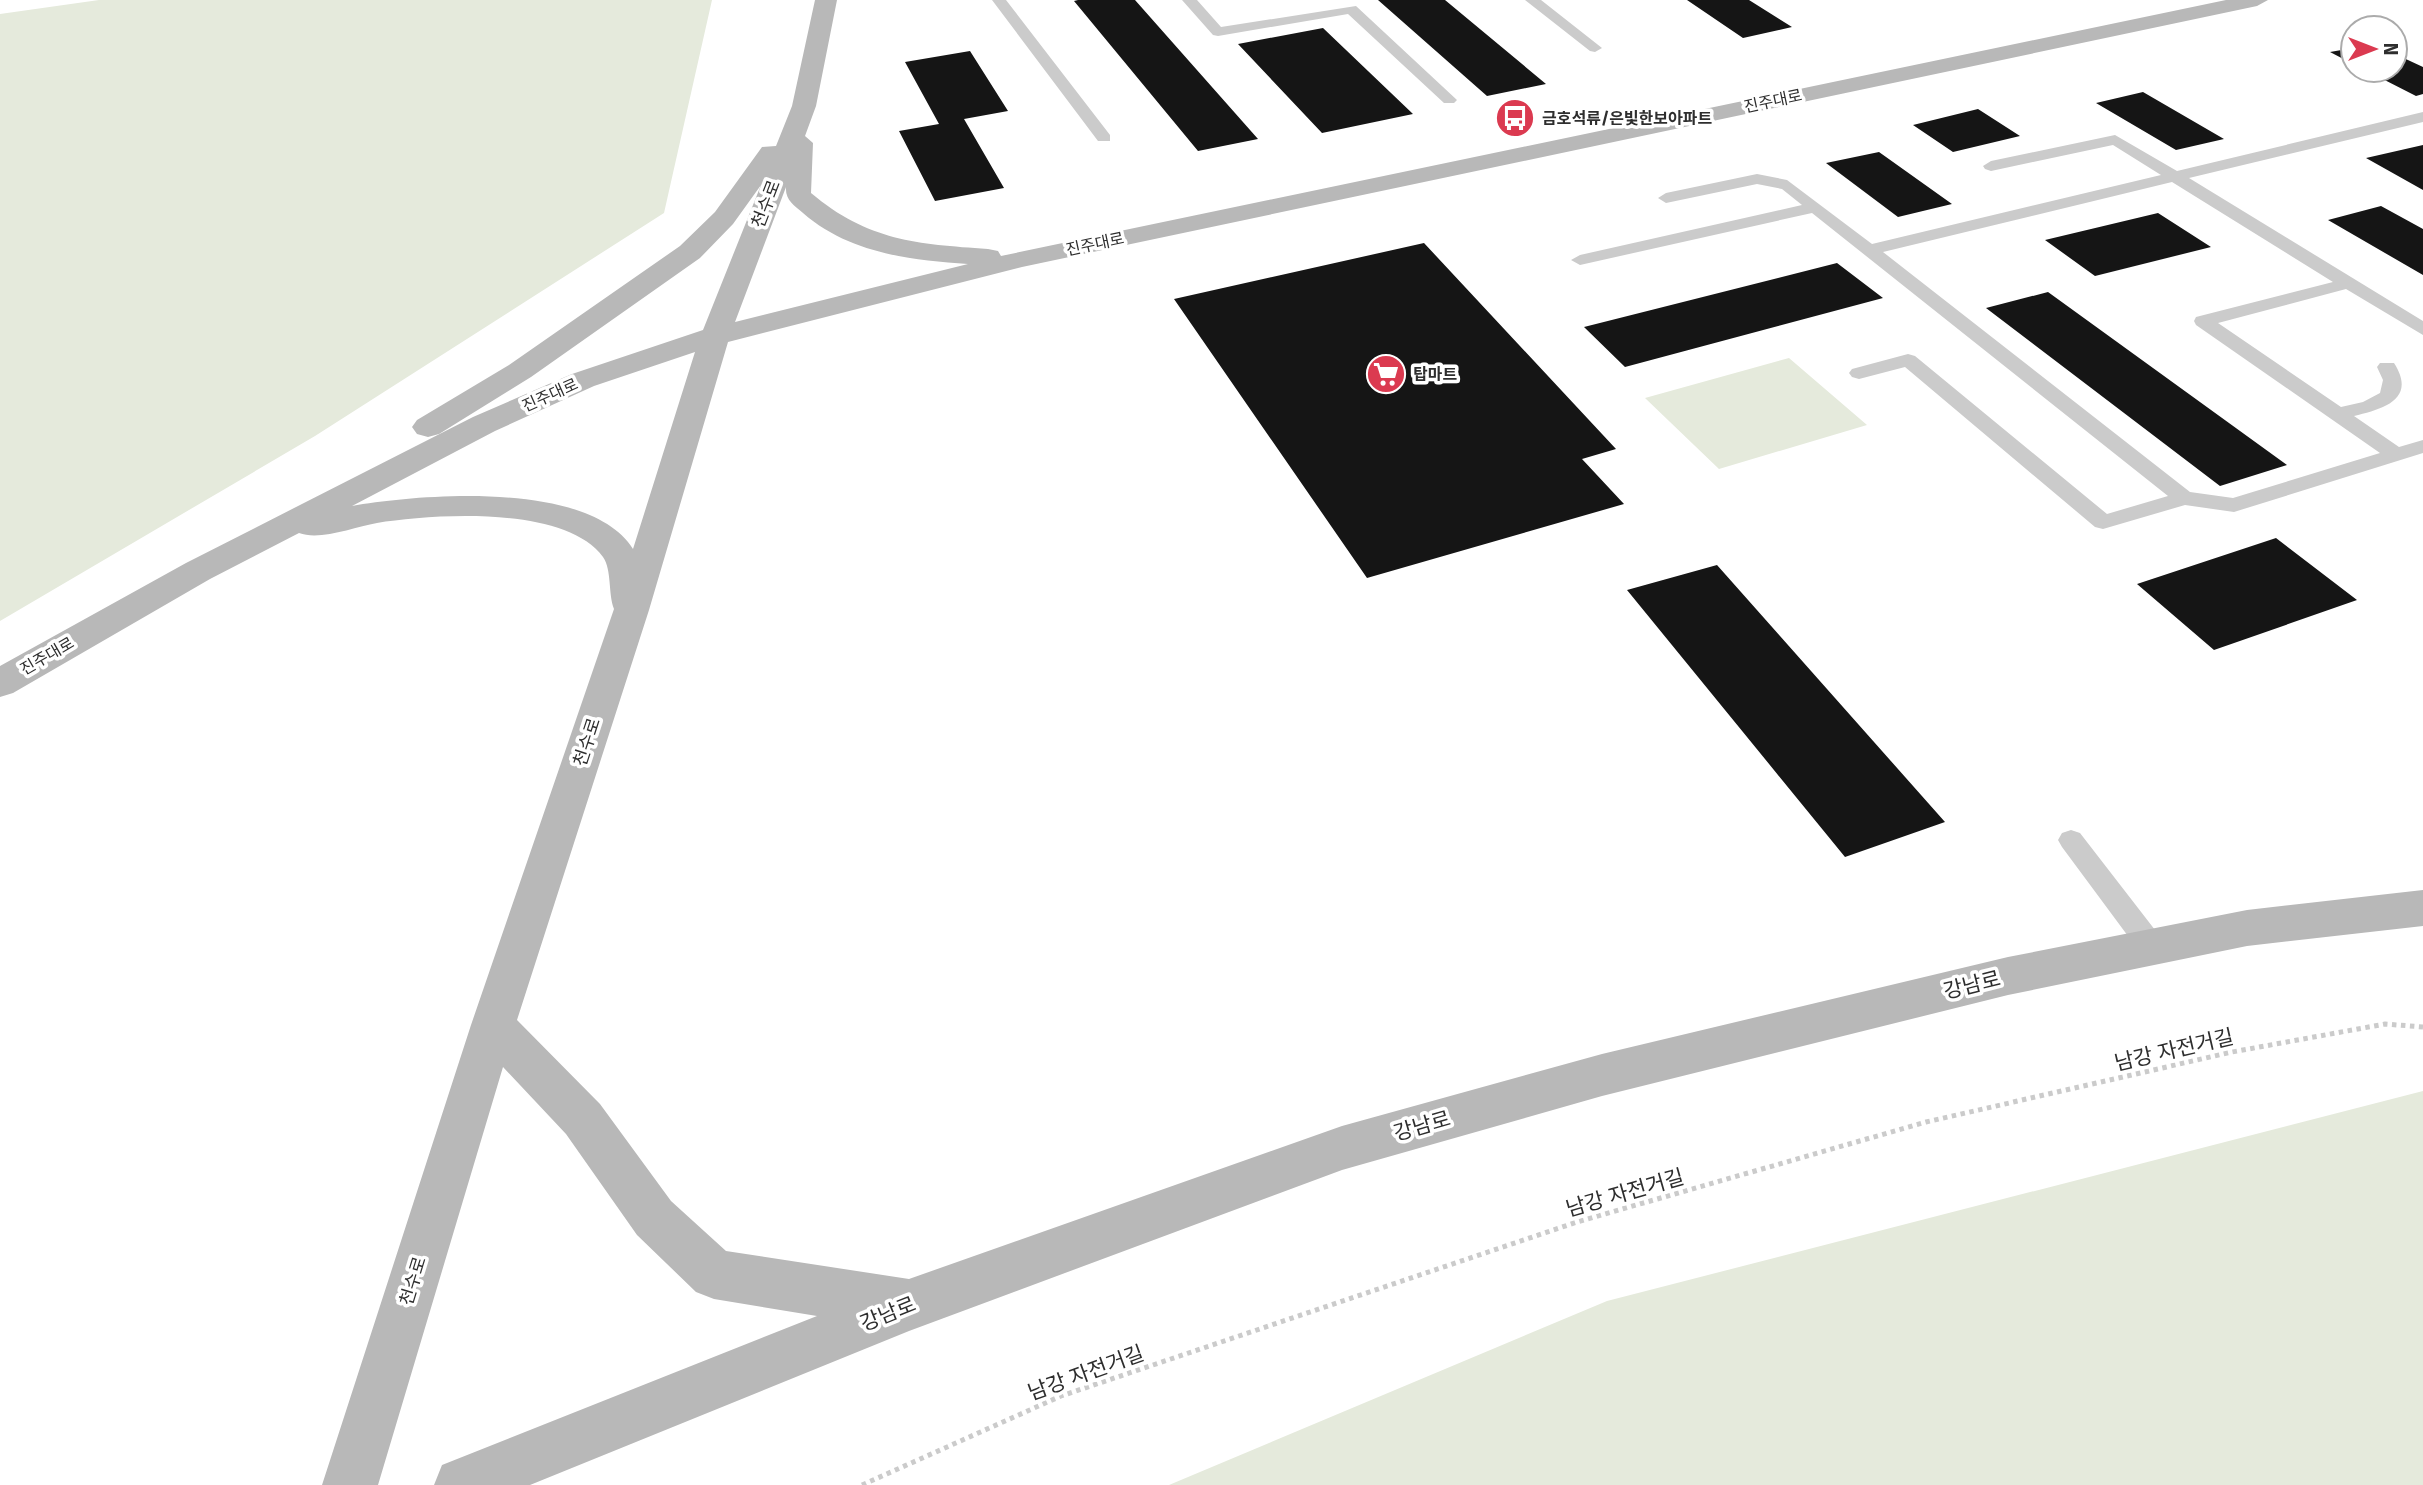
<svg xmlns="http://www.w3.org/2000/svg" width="2423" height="1485" font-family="'Fira Sans','Noto Sans KR',sans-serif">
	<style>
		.green { fill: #e5eadc }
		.building { fill: #151515 }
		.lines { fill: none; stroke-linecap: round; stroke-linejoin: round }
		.path { stroke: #cbcbcb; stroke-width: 5; stroke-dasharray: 4.5 4.5; stroke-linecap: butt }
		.lane { fill: #cbcbcb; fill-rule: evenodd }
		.secondary { fill: #b8b8b8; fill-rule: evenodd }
		.labels { text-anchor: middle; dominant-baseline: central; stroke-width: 7; stroke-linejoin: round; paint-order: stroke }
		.far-street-label { font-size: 16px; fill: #2e2e2e; stroke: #fff }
		.far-poi-label { font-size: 16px; font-weight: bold; fill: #2e2e2e; stroke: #fff; text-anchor: start }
		.street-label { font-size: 18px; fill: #2e2e2e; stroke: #fff }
		.near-street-label { font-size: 21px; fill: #2e2e2e; stroke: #fff }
	</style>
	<rect width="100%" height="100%" fill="#fff"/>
	<path class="green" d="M 99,0 L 712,0 L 664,213 L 315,436 L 0,621 L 0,14 Z
		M 1789,358 L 1867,425 L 1719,469 L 1645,398 Z
		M 2423,1091 L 2423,1485 L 1169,1485 L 1607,1301 Z"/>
	<path class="building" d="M 1078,0 L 1135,0 L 1258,139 L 1198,151 L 1074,1 Z
		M 1378,0 L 1445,0 L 1546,84 L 1487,96 Z
		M 1687,0 L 1749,0 L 1792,27 L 1743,38 Z
		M 1323,28 L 1413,114 L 1322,133 L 1238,44 Z
		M 2353,48 L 2353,64 L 2330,52 Z
		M 970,51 L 1008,111 L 964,119 L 1004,188 L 935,201 L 899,131 L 939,124 L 905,62 Z
		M 2395,54 L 2423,67 L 2423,94 L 2416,96 L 2365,70 L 2395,70 Z
		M 2143,92 L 2224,139 L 2176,150 L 2096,103 Z
		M 1978,109 L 2020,136 L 1953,152 L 1913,125 Z
		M 2423,145 L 2423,190 L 2366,158 Z
		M 1879,152 L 1952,204 L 1898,217 L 1826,163 Z
		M 2381,206 L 2423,229 L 2423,275 L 2328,220 Z
		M 2158,213 L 2211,247 L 2095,276 L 2045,240 Z
		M 1424,243 L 1616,449 L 1582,459 L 1624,504 L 1367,578 L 1174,299 Z
		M 1837,263 L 1883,298 L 1625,367 L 1584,327 Z
		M 2048,292 L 2287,465 L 2220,486 L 1986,308 Z
		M 2276,538 L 2357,600 L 2214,650 L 2137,584 Z
		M 1717,565 L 1945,822 L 1845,857 L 1627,590 Z"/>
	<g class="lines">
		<path class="path" d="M 862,1485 L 1061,1396 L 1577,1222 L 1926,1122 L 2232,1052 L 2385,1024 L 2423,1027"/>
		<path class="lane" d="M 992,0 L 1006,0 L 1110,135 L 1110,141 L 1098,141 Z
			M 1182,0 L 1197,0 L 1221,27 L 1356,6 L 1457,100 L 1454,103 L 1444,103 L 1348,14 L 1218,36 L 1213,35 Z
			M 1525,0 L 1541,0 L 1602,48 L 1595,52 L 1590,51 Z
			M 2423,112 L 2423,122 L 2189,178 L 2423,321 L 2423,335 L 2346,289 L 2218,323 L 2341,407 L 2363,402 L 2380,393 L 2383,380 L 2377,367 L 2380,363 L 2394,363 C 2417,399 2384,409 2354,416 L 2399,447 L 2423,440 L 2423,453 L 2234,512 L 2185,505 L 2103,529 L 2095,527 L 1905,367 L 1859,379 L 1852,377 L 1849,373 L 1852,369 L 1908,354 L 1915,356 L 2107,514 L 2168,496 L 1812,213 L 1580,265 L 1571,260 L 1580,255 L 1802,205 L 1782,189 L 1757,184 L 1666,203 L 1658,198 L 1666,193 L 1757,174 L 1787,180 L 1872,244 L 2161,175 L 2113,145 L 1991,171 L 1985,169 L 1983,166 L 1991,161 L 2115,135 L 2177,171 ZM 2172,182 L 2333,282 L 2196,317 L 2194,321 L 2196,325 L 2380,453 L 2233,498 L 2190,492 L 1883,252 Z
			M 2071,830 L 2080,833 L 2162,939 L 2166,947 L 2162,955 L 2152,959 L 2142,955 L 2062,847 L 2058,840 L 2062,833 Z"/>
		<path class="secondary" d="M 815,0 L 837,0 L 816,106 L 805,136 L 813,143 L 811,193 C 868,241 917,244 988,249 L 998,251 L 1001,256 L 2226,0 L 2268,0 L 2257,6 L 1022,267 L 728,342 L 649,610 L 517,1020 L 600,1104 L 671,1201 L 726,1251 L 909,1279 L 1342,1126 L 1602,1054 L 2008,957 L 2247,910 L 2423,890 L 2423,926 L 2247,946 L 2008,995 L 1602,1096 L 1342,1170 L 909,1331 L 530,1485 L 434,1485 L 442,1465 L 817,1316 L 714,1299 L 696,1292 L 637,1235 L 566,1134 L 503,1067 L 378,1485 L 322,1485 L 471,1025 L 614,609 C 608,594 612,570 603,557 C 565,505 433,514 377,523 C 354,527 320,541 299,533 L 210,579 L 13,693 L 0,697 L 0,666 L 186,563 L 473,417 L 572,374 L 703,330 L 761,185 L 733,224 L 700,258 L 531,377 L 439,434 L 428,437 L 417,434 L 412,427 L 417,420 L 509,365 L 680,246 L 715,212 L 762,147 L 776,146 L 792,106 ZM 786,187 C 785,200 794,205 803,213 C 849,253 909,260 968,264 L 735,322 ZM 695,352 L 633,549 C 590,480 421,494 352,506 L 495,431 L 594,386 Z"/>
	</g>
	<defs>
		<g id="bus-disc" transform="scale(2.0125)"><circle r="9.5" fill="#db3a50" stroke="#fff"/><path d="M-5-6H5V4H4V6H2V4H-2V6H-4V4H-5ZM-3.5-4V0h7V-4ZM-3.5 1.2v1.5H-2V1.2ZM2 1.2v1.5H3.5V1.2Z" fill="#fff"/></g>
		<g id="supermarket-disc" transform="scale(2.0125)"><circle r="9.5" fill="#db3a50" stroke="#fff"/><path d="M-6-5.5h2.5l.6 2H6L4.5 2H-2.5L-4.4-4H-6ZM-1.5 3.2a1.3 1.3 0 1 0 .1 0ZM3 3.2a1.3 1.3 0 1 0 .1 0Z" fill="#fff"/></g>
	</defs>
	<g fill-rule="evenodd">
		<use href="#bus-disc" x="1515" y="118"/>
		<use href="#supermarket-disc" x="1386" y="374"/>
	</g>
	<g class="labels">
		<g class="far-street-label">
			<text transform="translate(1773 101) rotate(-12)">진주대로</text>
			<text transform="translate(1095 244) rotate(-12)">진주대로</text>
			<text transform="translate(550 395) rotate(-24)">진주대로</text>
			<text transform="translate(47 656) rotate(-30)">진주대로</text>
		</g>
		<g class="far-poi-label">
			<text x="1542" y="118">금호석류/은빛한보아파트</text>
			<text x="1413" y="374">탑마트</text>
		</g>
		<g class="street-label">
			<text transform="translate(766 204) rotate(-69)">천수로</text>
			<text transform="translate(587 742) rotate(-72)">천수로</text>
			<text transform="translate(413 1281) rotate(-73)">천수로</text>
		</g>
		<g class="near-street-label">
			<text transform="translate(1972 985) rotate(-14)">강남로</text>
			<text transform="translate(2174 1050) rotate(-13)">남강 자전거길</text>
			<text transform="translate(1422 1126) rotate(-16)">강남로</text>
			<text transform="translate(1625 1193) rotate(-16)">남강 자전거길</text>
			<text transform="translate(888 1314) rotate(-22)">강남로</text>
			<text transform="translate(1086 1373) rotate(-20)">남강 자전거길</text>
		</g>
	</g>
	<g transform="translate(2374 49) rotate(90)"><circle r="33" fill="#ffffff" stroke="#ababab" stroke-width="2"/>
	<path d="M0-5L12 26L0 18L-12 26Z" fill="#db3a50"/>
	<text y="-10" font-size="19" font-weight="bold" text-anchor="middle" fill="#2e2e2e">N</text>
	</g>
</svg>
